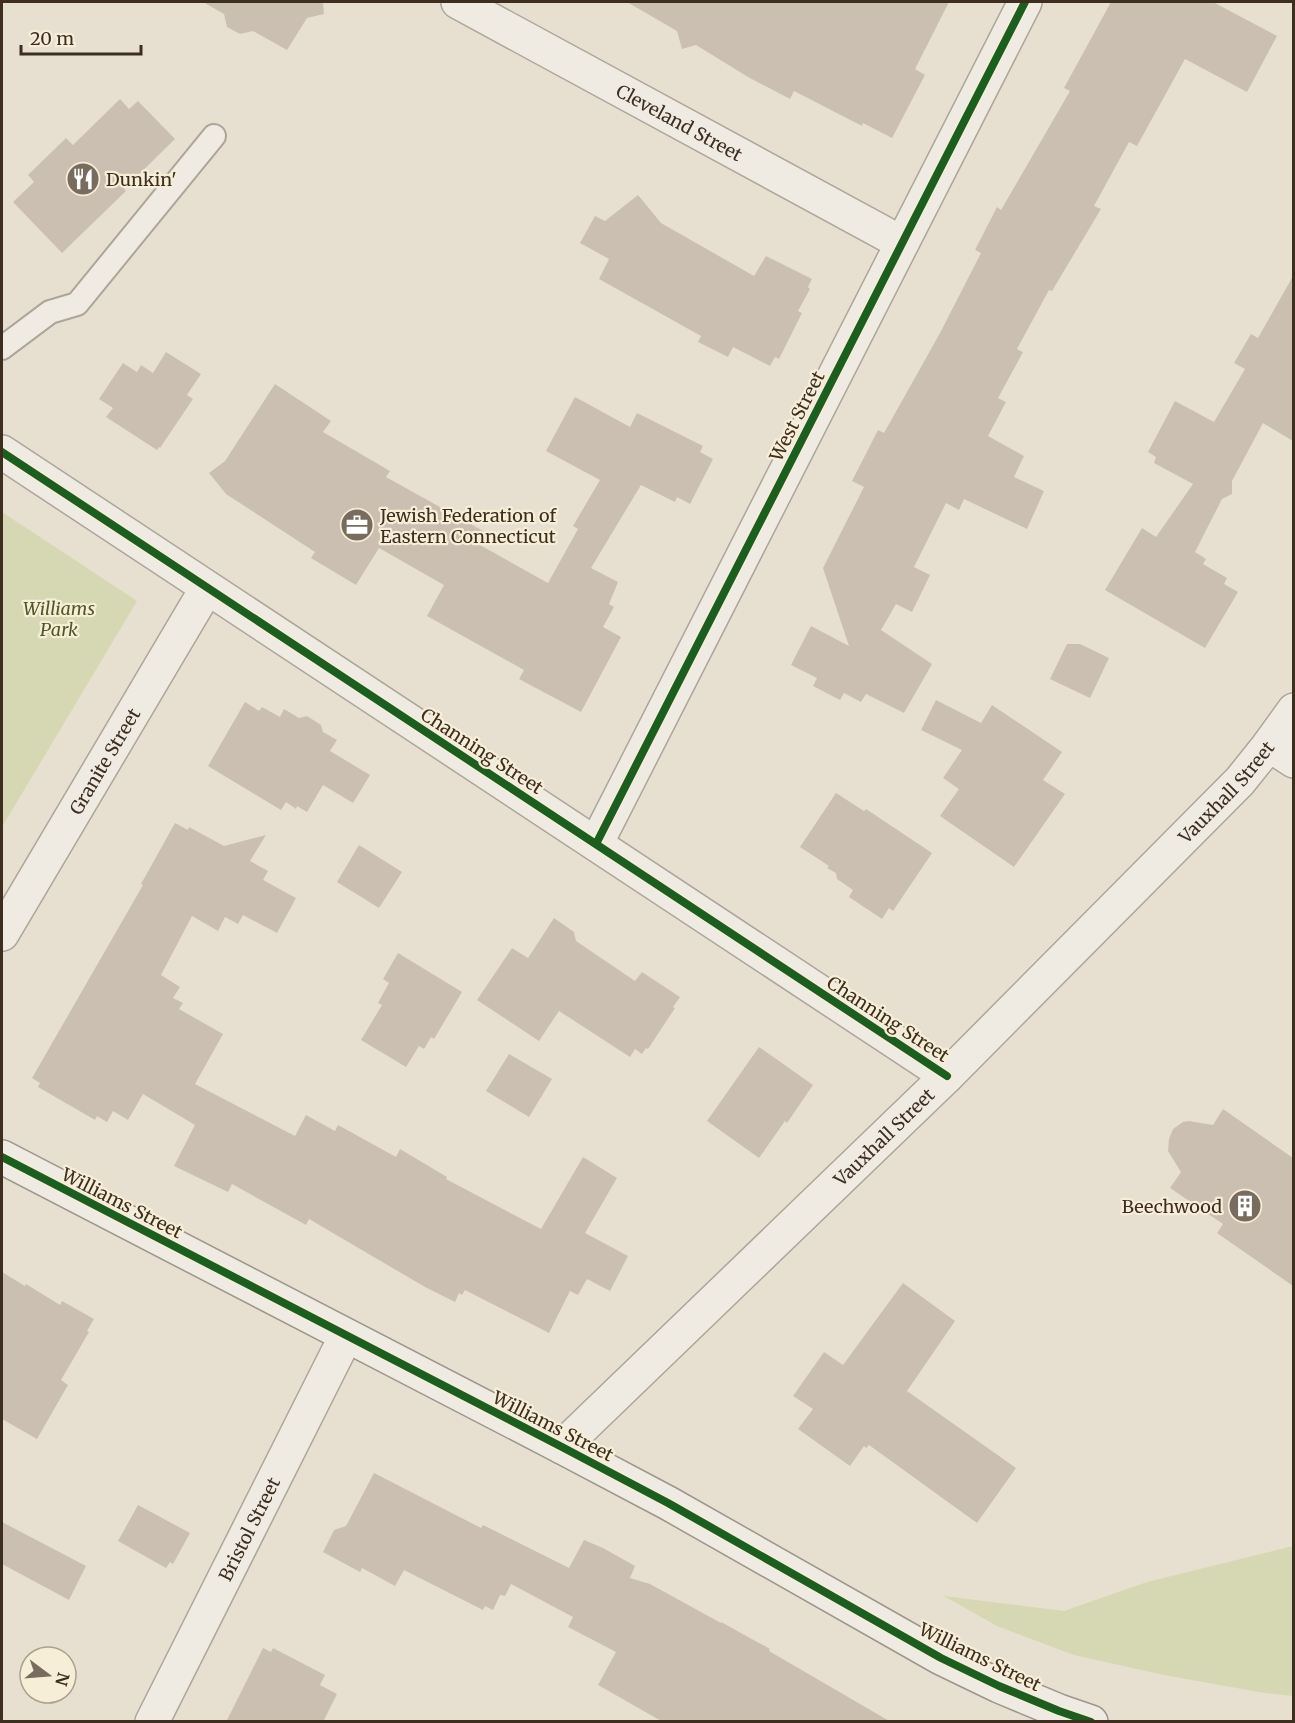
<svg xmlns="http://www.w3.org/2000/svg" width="1295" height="1723" font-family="Merriweather,serif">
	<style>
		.green { fill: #d6d7b3 }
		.building { fill: #cbbfb2 }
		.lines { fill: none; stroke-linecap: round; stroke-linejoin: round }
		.lane-casing { stroke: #ada599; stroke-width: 26 }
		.street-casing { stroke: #ada599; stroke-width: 36 }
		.secondary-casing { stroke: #9c958a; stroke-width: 36 }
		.lane { stroke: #efebe3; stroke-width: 22 }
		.street { stroke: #efebe3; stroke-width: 33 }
		.secondary { stroke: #efebe3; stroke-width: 33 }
		.cycleway-casing { stroke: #f7eed8; stroke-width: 11 }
		.cycleway { stroke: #1b5e20; stroke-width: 8 }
		.labels { text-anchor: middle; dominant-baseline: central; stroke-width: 4.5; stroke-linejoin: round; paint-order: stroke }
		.street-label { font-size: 18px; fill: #3d2e20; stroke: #f7eed8 }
		.poi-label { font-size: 18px; fill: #3d2e20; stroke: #f7eed8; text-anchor: start }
		.park-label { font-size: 18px; font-style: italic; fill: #4d5a26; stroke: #f7eed8 }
	</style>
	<rect width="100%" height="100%" fill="#e7e0d1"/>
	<path class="green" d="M 2,512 L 137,601 L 2,827 Z
		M 1293,1546 L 1293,1696 L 1264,1693 L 1164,1675 L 1074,1655 L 997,1626 L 944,1596 L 1064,1611 L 1147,1582 Z"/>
	<path class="building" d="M 203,2 L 323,2 L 324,14 L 307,18 L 287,50 L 253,31 L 240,34 L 227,27 L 224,14 Z
		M 627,2 L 949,2 L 915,69 L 925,75 L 892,138 L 863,123 L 862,126 L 794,91 L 790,99 L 748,77 L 696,45 L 682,49 L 677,31 Z
		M 1111,2 L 1213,2 L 1277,36 L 1247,92 L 1185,59 L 1137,146 L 1129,142 L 1094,206 L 1101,209 L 1052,291 L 1049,290 L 1017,349 L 1023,352 L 998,398 L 1006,402 L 988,436 L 1024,456 L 1014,477 L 1044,491 L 1027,529 L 964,499 L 959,510 L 946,503 L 914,567 L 930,575 L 912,612 L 896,604 L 881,630 L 932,664 L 904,713 L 866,694 L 861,702 L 844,693 L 840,700 L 813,686 L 817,678 L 791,665 L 811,626 L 849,646 L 823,568 L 864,487 L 852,481 L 878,430 L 884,433 L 940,333 L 981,253 L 975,250 L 997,207 L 1001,210 L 1070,91 L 1064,88 Z
		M 120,99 L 129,109 L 138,101 L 175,139 L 124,189 L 126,191 L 62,253 L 13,202 L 34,182 L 28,175 L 66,138 L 73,145 Z
		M 638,195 L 661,223 L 754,276 L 766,256 L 812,279 L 808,287 L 810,289 L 798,311 L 802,313 L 779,359 L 775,357 L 770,366 L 733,347 L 728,357 L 698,342 L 701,336 L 599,279 L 609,259 L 580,243 L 595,216 L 605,221 Z
		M 1293,276 L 1293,441 L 1263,423 L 1232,481 L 1232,494 L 1222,499 L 1195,552 L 1206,559 L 1203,564 L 1227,578 L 1224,584 L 1238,592 L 1205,648 L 1105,590 L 1142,528 L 1156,537 L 1193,484 L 1154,463 L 1156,457 L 1148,452 L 1175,401 L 1214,422 L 1245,369 L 1234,363 L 1251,334 L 1258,338 Z
		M 166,352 L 201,374 L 187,395 L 193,399 L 160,448 L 159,447 L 157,450 L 106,417 L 113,408 L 99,399 L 123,363 L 137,372 L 141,365 L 153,373 Z
		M 275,384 L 331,421 L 323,432 L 390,471 L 386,477 L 485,532 L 480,540 L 482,541 L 480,545 L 548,583 L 578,529 L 573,526 L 600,480 L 546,451 L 575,397 L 630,427 L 637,413 L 703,446 L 700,452 L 713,459 L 690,504 L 677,497 L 675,502 L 641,485 L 591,568 L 618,582 L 609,604 L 614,607 L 603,627 L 621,637 L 581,712 L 519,679 L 524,670 L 427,616 L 444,585 L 379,548 L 356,585 L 311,558 L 315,552 L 226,494 L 209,473 L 225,461 Z
		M 1067,644 L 1080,644 L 1109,658 L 1090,698 L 1050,679 Z
		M 936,700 L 981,723 L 992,705 L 1062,752 L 1043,780 L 1065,794 L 1014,867 L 940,816 L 959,789 L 943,778 L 962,750 L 921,730 Z
		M 245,702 L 259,711 L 262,707 L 280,717 L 284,709 L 299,718 L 307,716 L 321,725 L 323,732 L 337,740 L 330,751 L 370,775 L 353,803 L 323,785 L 307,812 L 297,806 L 296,809 L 286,802 L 281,810 L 208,766 Z
		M 836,793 L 864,811 L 866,809 L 932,853 L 893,911 L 889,908 L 882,919 L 849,897 L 853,890 L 837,879 L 836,873 L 827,868 L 829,866 L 800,847 Z
		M 175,823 L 188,830 L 189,827 L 224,846 L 266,835 L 250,861 L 268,871 L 263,880 L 296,898 L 277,933 L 243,915 L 238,924 L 225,917 L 218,931 L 192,916 L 161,975 L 180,987 L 173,998 L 183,1003 L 179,1009 L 223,1034 L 195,1084 L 295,1136 L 306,1115 L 335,1131 L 338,1125 L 396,1157 L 400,1149 L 447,1177 L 446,1179 L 541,1229 L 583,1157 L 617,1178 L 585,1233 L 628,1256 L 610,1291 L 587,1279 L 578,1295 L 570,1291 L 549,1333 L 465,1290 L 462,1295 L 459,1293 L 455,1302 L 425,1287 L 309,1219 L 306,1225 L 232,1184 L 228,1192 L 174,1166 L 195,1125 L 143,1094 L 128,1120 L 113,1111 L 107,1122 L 97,1116 L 95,1120 L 38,1087 L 40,1083 L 32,1078 L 143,885 L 141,884 Z
		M 359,845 L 402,872 L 379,908 L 337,882 Z
		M 554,918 L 574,932 L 576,941 L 635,981 L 642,972 L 680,997 L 673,1007 L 675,1008 L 648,1049 L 646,1048 L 642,1054 L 635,1049 L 630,1057 L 559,1011 L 539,1041 L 477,1000 L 512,948 L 528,958 Z
		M 398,953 L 462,992 L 434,1039 L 431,1037 L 424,1049 L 419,1046 L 406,1067 L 361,1040 L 382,1005 L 378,1003 L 389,983 L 383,979 Z
		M 759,1047 L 813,1085 L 787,1123 L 785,1121 L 759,1158 L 707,1121 Z
		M 509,1054 L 552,1079 L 529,1117 L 486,1091 Z
		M 1223,1109 L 1293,1158 L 1293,1286 L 1217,1233 L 1223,1224 L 1170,1188 L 1181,1172 L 1168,1151 L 1169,1139 L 1173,1129 L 1183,1122 L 1189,1121 L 1213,1125 Z
		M 2,1272 L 25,1286 L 26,1284 L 60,1305 L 62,1301 L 94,1319 L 87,1331 L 89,1332 L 61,1380 L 68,1385 L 37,1439 L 2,1419 Z
		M 903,1283 L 955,1321 L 907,1391 L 1016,1468 L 977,1523 L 869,1445 L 866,1448 L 864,1446 L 850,1466 L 798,1429 L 813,1409 L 793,1396 L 824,1352 L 843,1365 Z
		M 374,1473 L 481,1528 L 483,1525 L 569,1568 L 584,1540 L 603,1548 L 635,1566 L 630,1578 L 650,1584 L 721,1623 L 721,1622 L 770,1649 L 769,1651 L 891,1722 L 663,1722 L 598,1685 L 616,1652 L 568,1627 L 573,1617 L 511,1584 L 505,1596 L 500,1595 L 493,1610 L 485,1606 L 483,1610 L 404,1570 L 395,1586 L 362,1568 L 360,1572 L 323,1552 L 334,1530 L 346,1526 Z
		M 138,1505 L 190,1533 L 173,1564 L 170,1562 L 166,1568 L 118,1541 Z
		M 2,1522 L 86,1566 L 69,1600 L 2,1564 Z
		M 263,1648 L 271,1652 L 273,1648 L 325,1675 L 320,1685 L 337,1694 L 323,1722 L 226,1722 Z"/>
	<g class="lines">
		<g class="lane-casing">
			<path id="lane" d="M 2,348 L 50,312 L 77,304 L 214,136"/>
		</g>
		<g class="street-casing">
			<g id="street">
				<path id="s1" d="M 458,2 L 902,243"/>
				<path d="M 2,452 L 947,1076"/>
				<path d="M 1269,745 L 1294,761"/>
				<path d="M 596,844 L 1025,2"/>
				<path id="s2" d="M 2,934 L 207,588"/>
				<path id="s3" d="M 562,1447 L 947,1076 L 1240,781 L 1268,746 L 1294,710"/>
				<path id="s4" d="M 152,1722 L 346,1336"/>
			</g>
		</g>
		<g class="secondary-casing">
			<path id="secondary" d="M 2,1157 L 562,1447 L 668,1503 L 941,1658 L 999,1686 L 1059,1711 L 1091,1722"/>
		</g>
		<use href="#lane" class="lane"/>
		<use href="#street" class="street"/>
		<use href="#secondary" class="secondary"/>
		<g class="cycleway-casing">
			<path id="cycleway" d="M 2,452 L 947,1076
				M 596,844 L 1025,2
				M 2,1157 L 562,1447 L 668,1503 L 941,1658 L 999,1686 L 1059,1711 L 1091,1722"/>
		</g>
		<use href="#cycleway" class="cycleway"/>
	</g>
	<defs>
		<g id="restaurant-disc" transform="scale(1.725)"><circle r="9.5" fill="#786c5e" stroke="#f7eed8"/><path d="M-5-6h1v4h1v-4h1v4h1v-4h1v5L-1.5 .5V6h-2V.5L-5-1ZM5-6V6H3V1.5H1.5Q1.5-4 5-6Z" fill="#fff"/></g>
		<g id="office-disc" transform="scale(1.725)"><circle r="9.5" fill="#786c5e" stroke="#f7eed8"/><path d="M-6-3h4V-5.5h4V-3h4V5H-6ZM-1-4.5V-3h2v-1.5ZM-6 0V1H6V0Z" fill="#fff"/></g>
		<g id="building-disc" transform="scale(1.725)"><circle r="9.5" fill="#786c5e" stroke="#f7eed8"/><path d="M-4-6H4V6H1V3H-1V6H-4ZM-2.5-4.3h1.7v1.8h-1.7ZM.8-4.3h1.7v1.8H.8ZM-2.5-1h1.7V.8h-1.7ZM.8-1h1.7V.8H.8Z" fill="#fff"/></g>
	</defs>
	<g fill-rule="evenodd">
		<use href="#restaurant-disc" x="83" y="179"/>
		<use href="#office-disc" x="357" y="525"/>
		<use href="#building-disc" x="1245" y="1206"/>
	</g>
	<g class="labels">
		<g class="street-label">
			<text stroke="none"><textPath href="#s1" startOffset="252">Cleveland Street</textPath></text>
			<text transform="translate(797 416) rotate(-63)">West Street</text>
			<text transform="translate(482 751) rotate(33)">Channing Street</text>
			<text stroke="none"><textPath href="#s2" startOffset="201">Granite Street</textPath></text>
			<text stroke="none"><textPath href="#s3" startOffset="933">Vauxhall Street</textPath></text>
			<text transform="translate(888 1019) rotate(33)">Channing Street</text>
			<text stroke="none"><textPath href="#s3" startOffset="447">Vauxhall Street</textPath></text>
			<text transform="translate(122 1203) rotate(27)">Williams Street</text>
			<text transform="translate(553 1426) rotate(27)">Williams Street</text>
			<text stroke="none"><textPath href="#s4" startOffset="216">Bristol Street</textPath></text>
			<text transform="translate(980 1657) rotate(26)">Williams Street</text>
		</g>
		<g class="poi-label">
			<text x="106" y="179">Dunkin'</text>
			<text x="380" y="515">Jewish Federation of<tspan x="380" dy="21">Eastern Connecticut</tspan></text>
			<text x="1222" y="1206" text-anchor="end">Beechwood</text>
		</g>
		<g class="park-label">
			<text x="59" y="608">Williams<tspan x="59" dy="21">Park</tspan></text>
		</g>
	</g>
	<rect width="1295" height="1723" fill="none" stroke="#3d2e20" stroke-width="6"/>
	<g transform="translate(48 1675) rotate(106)"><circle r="28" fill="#f7eed8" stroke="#ada18e" stroke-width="1.5"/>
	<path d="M0-4.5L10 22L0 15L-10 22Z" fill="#786c5e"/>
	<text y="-9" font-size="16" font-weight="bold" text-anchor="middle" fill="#3d2e20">N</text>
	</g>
	<path d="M21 45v9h120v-9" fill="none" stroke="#3d2e20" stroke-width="3"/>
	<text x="30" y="45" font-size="18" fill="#3d2e20" stroke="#f7eed8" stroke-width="4.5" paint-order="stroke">20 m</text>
</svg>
